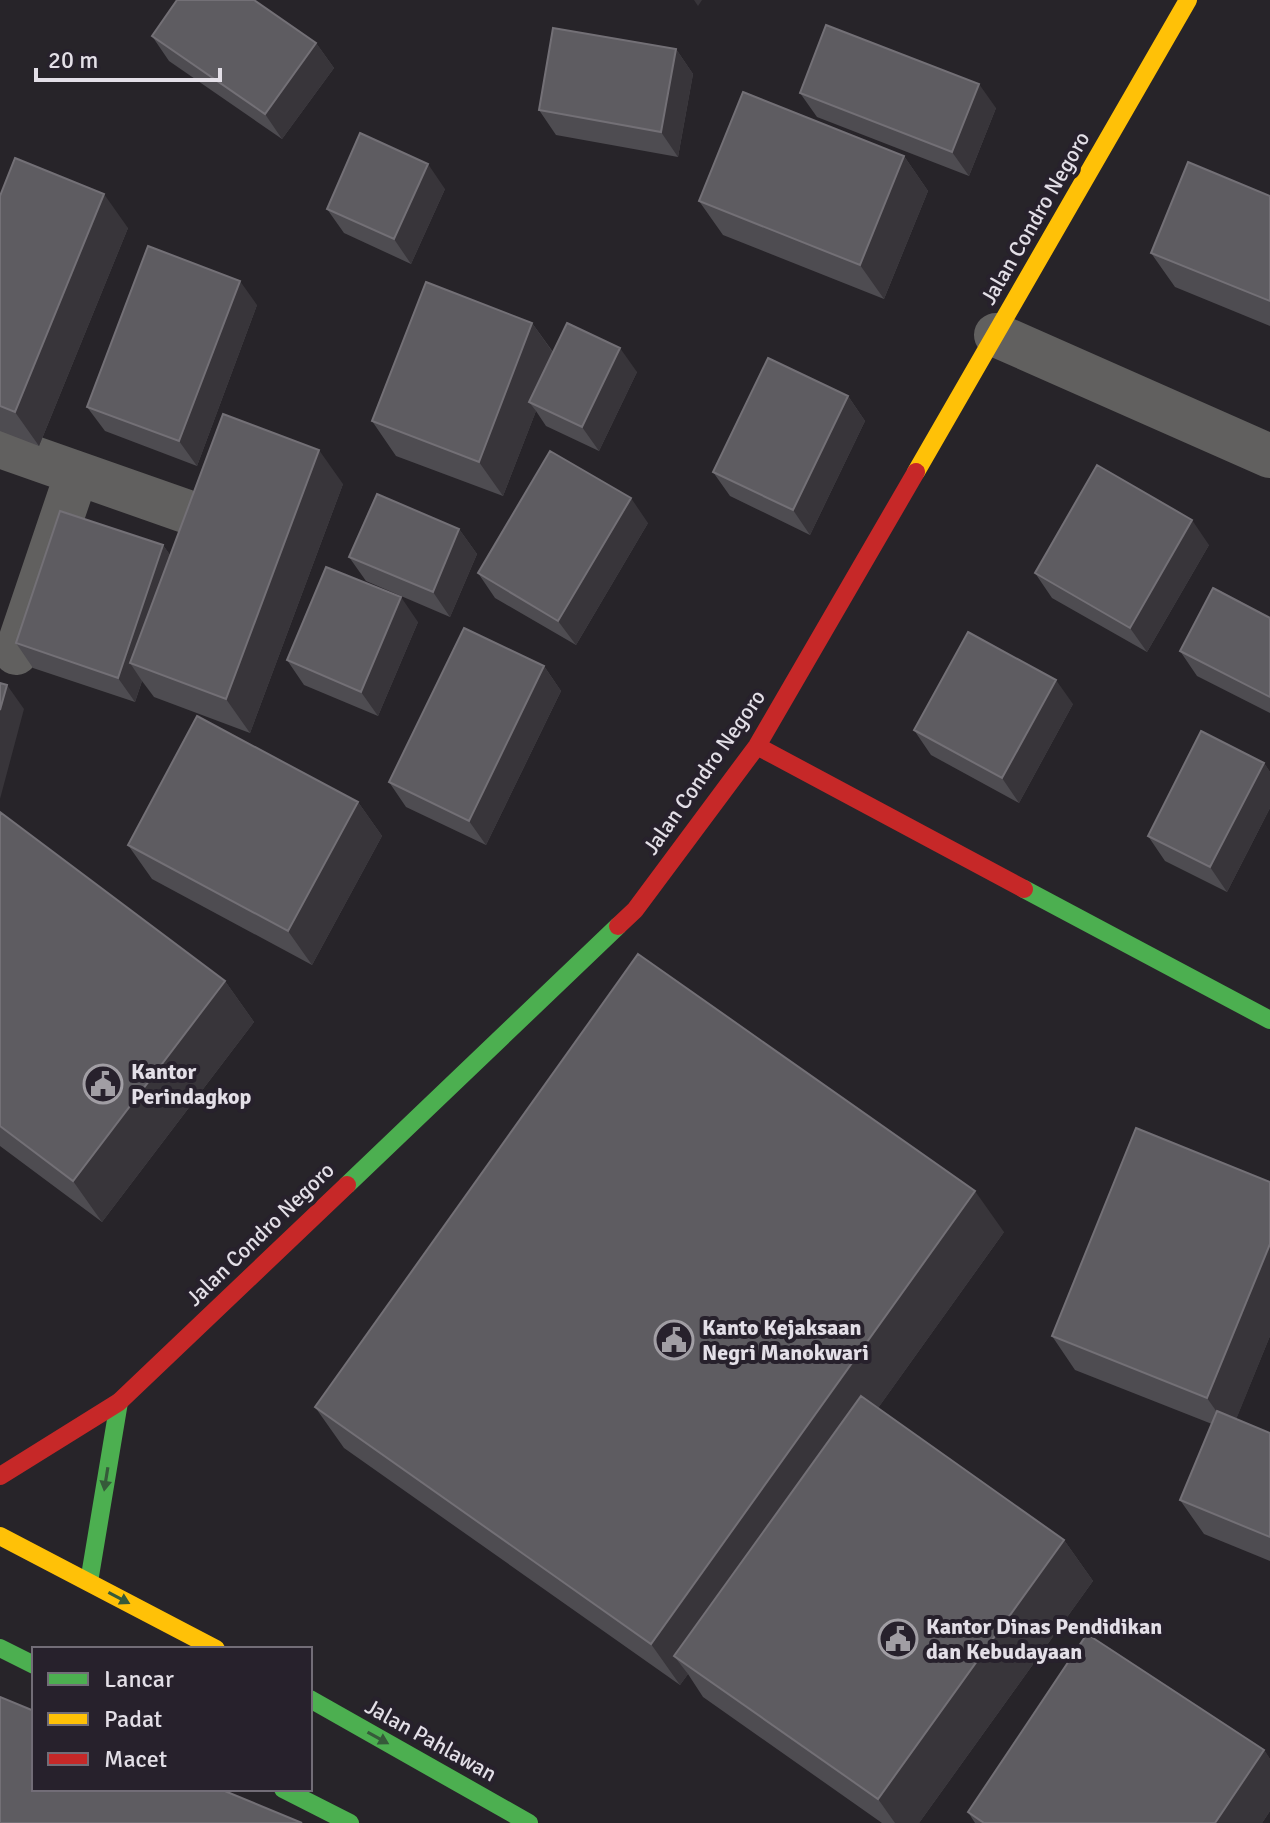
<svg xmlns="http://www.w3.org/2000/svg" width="1270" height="1823" font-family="Signika,sans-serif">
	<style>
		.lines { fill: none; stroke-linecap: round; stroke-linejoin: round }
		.street { stroke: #61605f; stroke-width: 44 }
		.fast { stroke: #4caf50; stroke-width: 18 }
		.slow { stroke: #ffc107; stroke-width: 18 }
		.jam { stroke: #c62828; stroke-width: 18 }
		.wall { fill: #4e4c51 }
		.shaded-wall { fill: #38353a }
		.building { fill: #5e5c61; stroke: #737076; stroke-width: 2 }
		.oneway { fill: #365a3a }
		.labels { text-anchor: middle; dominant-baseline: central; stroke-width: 8; stroke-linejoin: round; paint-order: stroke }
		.street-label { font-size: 22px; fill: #e3dfe7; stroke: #27212c }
		.poi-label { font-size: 22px; font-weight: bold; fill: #e3dfe7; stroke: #27212c; text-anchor: start }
	</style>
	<rect width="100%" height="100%" fill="#272429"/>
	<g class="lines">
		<path class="street" d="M 996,335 L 1270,456
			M 0,446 L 185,511
			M 16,653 L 77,473"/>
		<path class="fast" d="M 1024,889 L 1270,1020
			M 347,1185 L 618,926
			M 89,1582 L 119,1402
			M 0,1648 L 34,1665
			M 310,1699 L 529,1823
			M 283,1789 L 350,1823"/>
		<path class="slow" d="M 916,472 L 1188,0
			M 0,1536 L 216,1649"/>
		<path class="jam" d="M 757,746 L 1024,889
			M 618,926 L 635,910 L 757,746 L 916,472
			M 0,1476 L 119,1402 L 347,1185"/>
	</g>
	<path class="wall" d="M 152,36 L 316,43 L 334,68 L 282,139 L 169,61 Z
		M 676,49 L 693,74 L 678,157 L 556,135 L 539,110 Z
		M 800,93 L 996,108 L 969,176 L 817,117 Z
		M 904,156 L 928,191 L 884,299 L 723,235 L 699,201 Z
		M 445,189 L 411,264 L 344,233 L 327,209 Z
		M 0,196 L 128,228 L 39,446 L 0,431 Z
		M 1270,196 L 1270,326 L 1175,287 L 1151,253 Z
		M 257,305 L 197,466 L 105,431 L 87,407 Z
		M 532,323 L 553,352 L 637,372 L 599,451 L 546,426 L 536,411 L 503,496 L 396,456 L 372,421 Z
		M 848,396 L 865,421 L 810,535 L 730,496 L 713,472 Z
		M 343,484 L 250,733 L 154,697 L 142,681 L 135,702 L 33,668 L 16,643 L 163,545 L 170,555 Z
		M 648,523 L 576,645 L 495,598 L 478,573 Z
		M 459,529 L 477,554 L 450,617 L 366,581 L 349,557 Z
		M 1209,545 L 1147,652 L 1052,598 L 1035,573 Z
		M 1270,618 L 1270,713 L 1197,676 L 1180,651 Z
		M 418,622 L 378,716 L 304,685 L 287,660 Z
		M 544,666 L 561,691 L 486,845 L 406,807 L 389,782 Z
		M 1073,704 L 1019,803 L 931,755 L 914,730 Z
		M 1264,763 L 1270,772 L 1270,808 L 1227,892 L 1165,861 L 1148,836 Z
		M 358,802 L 382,836 L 312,965 L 152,879 L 128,845 Z
		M 0,812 L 225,981 L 254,1022 L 102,1222 L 0,1146 Z
		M 1270,1182 L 1270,1336 L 1236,1419 L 1270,1433 L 1270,1561 L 1204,1534 L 1180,1500 L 1212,1424 L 1075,1370 L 1052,1336 Z
		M 1004,1232 L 878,1408 L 1064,1540 L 1093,1581 L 919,1823 L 882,1823 L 703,1697 L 688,1674 L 680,1685 L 344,1448 L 315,1407 Z
		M 1264,1750 L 1270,1759 L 1270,1811 L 1262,1823 L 975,1823 L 968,1812 Z"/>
	<path class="shaded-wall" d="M 694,0 L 702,0 L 698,6 Z
		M 316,43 L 334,68 L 282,139 L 265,114 Z
		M 676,49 L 693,74 L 678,157 L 661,132 Z
		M 979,84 L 996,108 L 969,176 L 952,152 Z
		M 904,156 L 928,191 L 884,299 L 860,265 Z
		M 428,164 L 445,189 L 411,264 L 394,239 Z
		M 104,194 L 128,228 L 39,446 L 15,412 Z
		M 240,281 L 257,305 L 197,466 L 179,441 Z
		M 532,323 L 556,357 L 529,402 L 536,411 L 503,496 L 479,462 Z
		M 620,348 L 637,372 L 599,451 L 582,427 Z
		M 848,396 L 865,421 L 810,535 L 793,510 Z
		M 319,450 L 343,484 L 250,733 L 226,699 Z
		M 631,498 L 648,523 L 576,645 L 558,621 Z
		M 1192,520 L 1209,545 L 1147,652 L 1130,628 Z
		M 459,529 L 477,554 L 450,617 L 433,592 Z
		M 163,545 L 180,569 L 130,663 L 142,681 L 135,702 L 118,678 Z
		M 401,597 L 418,622 L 378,716 L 361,692 Z
		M 544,666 L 561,691 L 486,845 L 469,821 Z
		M 1056,680 L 1073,704 L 1019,803 L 1002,778 Z
		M 7,685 L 24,709 L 0,799 L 0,710 Z
		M 1264,763 L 1270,772 L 1270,808 L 1227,892 L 1210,867 Z
		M 358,802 L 382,836 L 312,965 L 288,931 Z
		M 225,981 L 254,1022 L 102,1222 L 73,1181 Z
		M 975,1191 L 1004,1232 L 692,1668 L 674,1656 L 688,1674 L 680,1685 L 651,1644 Z
		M 1270,1244 L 1270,1336 L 1231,1432 L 1207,1398 Z
		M 1064,1540 L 1093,1581 L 919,1823 L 895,1823 L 878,1799 Z
		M 1264,1750 L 1270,1759 L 1270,1811 L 1262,1823 L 1215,1823 Z"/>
	<path class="building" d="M 177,0 L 254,0 L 316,43 L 265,114 L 152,36 Z
		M 826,25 L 979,84 L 952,152 L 800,93 Z
		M 553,28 L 676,49 L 661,132 L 539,110 Z
		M 743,92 L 904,156 L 860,265 L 699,201 Z
		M 360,133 L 428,164 L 394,239 L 327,209 Z
		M 15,158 L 104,194 L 15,412 L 0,406 L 0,196 Z
		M 1188,162 L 1270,196 L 1270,301 L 1151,253 Z
		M 148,246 L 240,281 L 179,441 L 87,407 Z
		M 426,282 L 532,323 L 479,462 L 372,421 Z
		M 567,323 L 620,348 L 582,427 L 529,402 Z
		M 768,358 L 848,396 L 793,510 L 713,472 Z
		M 223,414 L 319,450 L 226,699 L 130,663 Z
		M 550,451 L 631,498 L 558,621 L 478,573 Z
		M 1097,465 L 1192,520 L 1130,628 L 1035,573 Z
		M 377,494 L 459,529 L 433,592 L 349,557 Z
		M 60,511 L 163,545 L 118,678 L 16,643 Z
		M 326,567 L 401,597 L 361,692 L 287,660 Z
		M 1213,588 L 1270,618 L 1270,697 L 1180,651 Z
		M 464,628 L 544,666 L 469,821 L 389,782 Z
		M 968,632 L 1056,680 L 1002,778 L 914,730 Z
		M 0,683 L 7,685 L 0,710 Z
		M 197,716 L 358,802 L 288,931 L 128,845 Z
		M 1201,731 L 1264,763 L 1210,867 L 1148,836 Z
		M 0,812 L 225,981 L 73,1181 L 0,1126 Z
		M 638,954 L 975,1191 L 651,1644 L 315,1407 Z
		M 1136,1128 L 1270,1182 L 1270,1244 L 1207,1398 L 1052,1336 Z
		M 861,1396 L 1064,1540 L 878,1799 L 674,1656 Z
		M 1217,1411 L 1270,1433 L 1270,1537 L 1180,1500 Z
		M 1087,1634 L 1264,1750 L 1215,1823 L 984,1823 L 968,1812 Z
		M 0,1697 L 34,1711 L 34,1789 L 220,1789 L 302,1823 L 0,1823 Z"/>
	<defs><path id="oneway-solid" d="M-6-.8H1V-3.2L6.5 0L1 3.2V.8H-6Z" transform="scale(2)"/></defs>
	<g class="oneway">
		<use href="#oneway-solid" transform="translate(106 1479) rotate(99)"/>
		<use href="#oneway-solid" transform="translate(119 1598) rotate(28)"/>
		<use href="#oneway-solid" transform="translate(378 1738) rotate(29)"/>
	</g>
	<defs>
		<g id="civic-ring" transform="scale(2)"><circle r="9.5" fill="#27212c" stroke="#a19ea4" stroke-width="1.5"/><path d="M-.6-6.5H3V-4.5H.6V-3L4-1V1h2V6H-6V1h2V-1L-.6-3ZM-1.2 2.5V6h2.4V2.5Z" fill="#a19ea4"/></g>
	</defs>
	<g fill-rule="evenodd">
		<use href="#civic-ring" x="103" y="1084"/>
		<use href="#civic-ring" x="674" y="1340"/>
		<use href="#civic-ring" x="898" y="1639"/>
	</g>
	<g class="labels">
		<g class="street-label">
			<text transform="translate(1035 218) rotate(-60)">Jalan Condro Negoro</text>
			<text transform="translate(704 772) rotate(-55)">Jalan Condro Negoro</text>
			<text transform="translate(260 1234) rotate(-44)">Jalan Condro Negoro</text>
			<text transform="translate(431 1740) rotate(29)">Jalan Pahlawan</text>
		</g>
		<g class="poi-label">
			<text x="131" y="1071">Kantor<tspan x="131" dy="25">Perindagkop</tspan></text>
			<text x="702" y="1327">Kanto Kejaksaan<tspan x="702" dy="25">Negri Manokwari</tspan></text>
			<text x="926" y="1626">Kantor Dinas Pendidikan<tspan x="926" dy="25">dan Kebudayaan</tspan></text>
		</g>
	</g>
	<rect x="32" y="1647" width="280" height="144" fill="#27212c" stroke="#726d77" stroke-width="2"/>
	<rect x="48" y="1673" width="40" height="12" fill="#4caf50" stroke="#726d77" stroke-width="2"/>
	<text x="104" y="1687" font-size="24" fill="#e3dfe7">Lancar</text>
	<rect x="48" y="1713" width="40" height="12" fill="#ffc107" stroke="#726d77" stroke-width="2"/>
	<text x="104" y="1727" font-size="24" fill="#e3dfe7">Padat</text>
	<rect x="48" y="1753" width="40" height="12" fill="#c62828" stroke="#726d77" stroke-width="2"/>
	<text x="104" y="1767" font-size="24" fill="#e3dfe7">Macet</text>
	<path d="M36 68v12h184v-12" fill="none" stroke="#e3dfe7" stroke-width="4"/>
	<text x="48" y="68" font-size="24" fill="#e3dfe7" stroke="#27212c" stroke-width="6" paint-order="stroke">20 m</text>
</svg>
